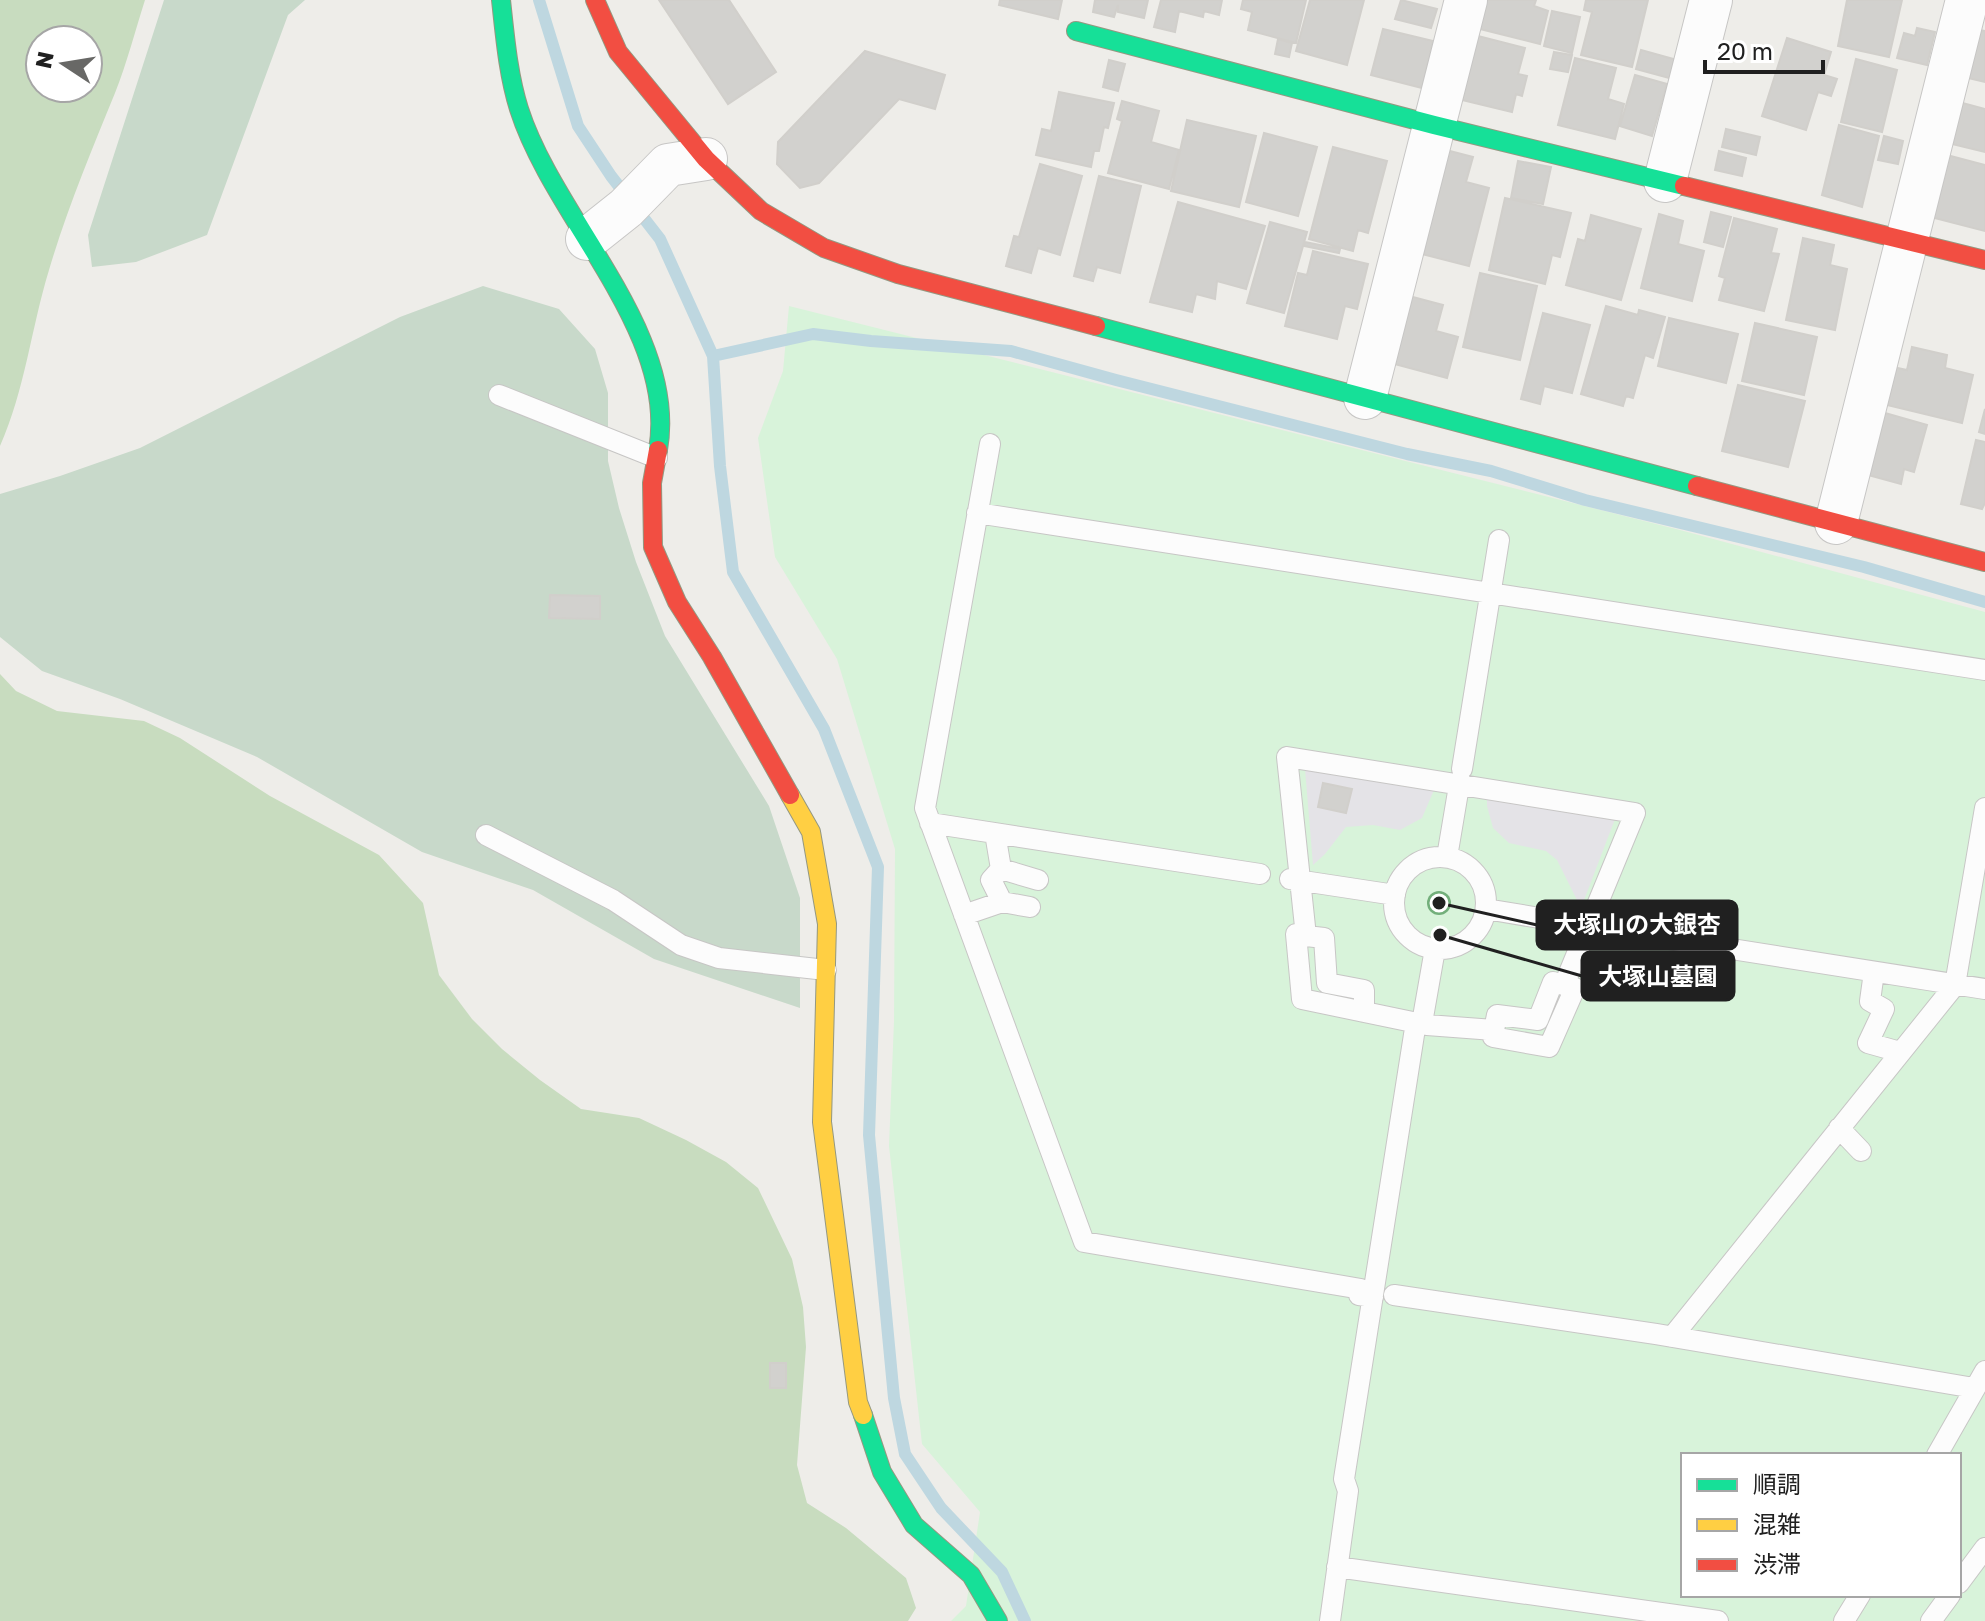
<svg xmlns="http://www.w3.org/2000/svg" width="1985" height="1621" font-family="'Golos Text','Noto Sans JP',sans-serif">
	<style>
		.forest { fill: #c8dcbf; fill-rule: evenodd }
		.cemetery { fill: #c8d9ca }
		.park { fill: #d8f3da; fill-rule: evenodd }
		.plaza { fill: #e4e3e7 }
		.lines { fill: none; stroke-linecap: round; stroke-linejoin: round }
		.stream { stroke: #bed7e0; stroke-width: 12 }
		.building { fill: #d2d1ce; stroke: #d1cfcb; stroke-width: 2 }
		.lane-casing { stroke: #c7c6c5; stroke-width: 22 }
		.street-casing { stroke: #c7c6c5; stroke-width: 44 }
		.fast-casing { stroke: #949881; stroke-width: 20 }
		.slow-casing { stroke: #949881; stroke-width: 20 }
		.jam-casing { stroke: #949881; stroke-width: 20 }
		.lane { stroke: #fcfcfc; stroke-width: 20 }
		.street { stroke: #fcfcfc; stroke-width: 42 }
		.fast { stroke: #16e098; stroke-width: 18 }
		.slow { stroke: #ffcf43; stroke-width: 18 }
		.jam { stroke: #f24e42; stroke-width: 18 }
		.tree { fill: #73af7b }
		.leader { fill: none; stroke: #202020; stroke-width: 3 }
		.callout-dot { fill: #202020; stroke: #fff; stroke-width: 3 }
		.callout { fill: #202020; stroke: #202020; stroke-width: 3 }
		.callout-label { font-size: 24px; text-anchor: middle; font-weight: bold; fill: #fff }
	</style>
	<rect width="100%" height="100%" fill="#eeede9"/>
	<path class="forest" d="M 0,0 L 145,0 C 135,31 127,63 115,93 C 91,152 67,209 49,270 C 31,329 25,390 0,446 ZM 40,40 L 88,40 L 88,88 L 40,88 Z
		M 0,674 L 16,691 L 57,711 L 144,721 L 180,738 L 270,796 L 379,855 L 423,903 L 439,975 L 472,1019 L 502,1049 L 540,1080 L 581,1109 L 639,1118 L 686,1140 L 726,1162 L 758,1188 L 792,1259 L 803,1307 L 806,1347 L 797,1465 L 807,1503 L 846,1528 L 906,1578 L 916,1608 L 908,1621 L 0,1621 Z"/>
	<path class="cemetery" d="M 164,0 L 305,0 L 288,15 L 207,235 L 136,262 L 92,267 L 88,235 Z
		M 483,286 L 559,309 L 595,349 L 608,393 L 608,461 L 619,508 L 636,562 L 665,636 L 769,806 L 800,898 L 800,1008 L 654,959 L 533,890 L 422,852 L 257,757 L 120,699 L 42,671 L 0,637 L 0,494 L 60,476 L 140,448 L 400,317 Z"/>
	<path class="park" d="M 789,306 L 1680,530 L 1985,612 L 1985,1621 L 951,1621 L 966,1606 L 980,1512 L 922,1444 L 889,1146 L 894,1021 L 895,849 L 837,659 L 775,557 L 758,438 L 783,371 ZM 1683,1455 L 1959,1455 L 1959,1595 L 1683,1595 Z"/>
	<path class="plaza" d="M 1305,769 L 1434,790 L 1422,818 L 1400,830 L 1373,825 L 1346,827 L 1325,854 L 1313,865 Z
		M 1487,796 L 1615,819 L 1581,908 L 1557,860 L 1546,851 L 1509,843 L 1493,828 L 1487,806 Z"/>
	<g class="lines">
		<path class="stream" d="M 539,0 L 578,126 L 611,176 L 660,239 L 713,356 L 720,466 L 733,572 L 824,729 L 878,867 L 869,1135 L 894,1398 L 905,1454 L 941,1508 L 1002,1572 L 1025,1621
			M 713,356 L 813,334 L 871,341 L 1011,351 L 1116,380 L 1407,454 L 1491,471 L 1585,500 L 1864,567 L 1985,602"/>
	</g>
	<path class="building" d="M 659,0 L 729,0 L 776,72 L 728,104 Z
		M 1000,0 L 1062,0 L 1058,19 L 999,5 Z
		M 1095,0 L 1148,0 L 1144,18 L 1118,12 L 1118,5 L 1114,17 L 1093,12 Z
		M 1161,0 L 1222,0 L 1219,15 L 1204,11 L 1203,17 L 1179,11 L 1175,32 L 1154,27 Z
		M 1243,0 L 1306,0 L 1296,43 L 1248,30 L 1252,12 L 1241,9 Z
		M 1310,0 L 1364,0 L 1347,65 L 1296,51 Z
		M 1401,0 L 1437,9 L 1431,28 L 1395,19 Z
		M 1483,0 L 1536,0 L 1534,6 L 1548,11 L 1540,44 L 1476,28 Z
		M 1586,0 L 1648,0 L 1632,67 L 1581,55 L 1592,12 L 1584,10 Z
		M 1847,0 L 1902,0 L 1889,57 L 1838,46 Z
		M 1552,11 L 1580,17 L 1572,53 L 1544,46 Z
		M 1917,28 L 1935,32 L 1927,65 L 1897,58 L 1904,33 L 1915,36 Z
		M 1383,29 L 1433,41 L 1422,88 L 1371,75 Z
		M 1975,29 L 1985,31 L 1985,82 L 1964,77 Z
		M 1474,35 L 1525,48 L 1518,74 L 1527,76 L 1522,96 L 1516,94 L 1512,112 L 1458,99 Z
		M 1787,38 L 1831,52 L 1824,75 L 1837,79 L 1831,96 L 1818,92 L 1806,130 L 1762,116 Z
		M 1278,39 L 1292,43 L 1289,57 L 1275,54 Z
		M 1641,50 L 1677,60 L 1673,79 L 1636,69 Z
		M 865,51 L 945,75 L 935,109 L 899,99 L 819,183 L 800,188 L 777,164 L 778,142 Z
		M 1554,52 L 1572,55 L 1568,72 L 1550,69 Z
		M 1575,58 L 1616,68 L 1608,99 L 1624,104 L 1615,139 L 1558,125 Z
		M 1856,59 L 1897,70 L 1882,132 L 1841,122 Z
		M 1109,60 L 1125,64 L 1118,91 L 1103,87 Z
		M 1635,75 L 1667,84 L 1652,136 L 1620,126 Z
		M 1059,92 L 1114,103 L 1108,128 L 1104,127 L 1099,151 L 1094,151 L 1091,167 L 1036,155 L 1042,129 L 1051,131 Z
		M 1122,101 L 1159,111 L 1151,142 L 1179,150 L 1169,189 L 1108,173 L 1122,121 L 1117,119 Z
		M 1955,101 L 1985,109 L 1985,152 L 1944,142 Z
		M 1187,120 L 1256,136 L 1239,207 L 1171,191 Z
		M 1839,125 L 1879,136 L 1862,207 L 1822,195 Z
		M 1726,129 L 1760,137 L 1756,155 L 1722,147 Z
		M 1264,133 L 1317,147 L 1298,216 L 1246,202 Z
		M 1884,136 L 1903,141 L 1898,164 L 1878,160 Z
		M 1333,147 L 1387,161 L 1368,233 L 1358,230 L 1353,251 L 1309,239 Z
		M 1446,150 L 1473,157 L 1466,182 L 1489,188 L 1469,266 L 1418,253 Z
		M 1719,151 L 1746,158 L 1742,176 L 1715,170 Z
		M 1943,154 L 1985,165 L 1985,231 L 1927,216 Z
		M 1518,161 L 1551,167 L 1543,204 L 1511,198 Z
		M 1040,164 L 1082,176 L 1060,255 L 1038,248 L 1031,273 L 1006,266 L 1014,236 L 1019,237 Z
		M 1099,176 L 1141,186 L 1120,273 L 1097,267 L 1093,281 L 1074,276 Z
		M 1505,198 L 1571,213 L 1560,257 L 1552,255 L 1545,284 L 1489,270 Z
		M 1178,202 L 1265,226 L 1246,289 L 1217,281 L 1215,299 L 1196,294 L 1192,312 L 1150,302 Z
		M 1711,212 L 1731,217 L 1723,247 L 1704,242 Z
		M 1659,214 L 1683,221 L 1678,244 L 1704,251 L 1692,301 L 1641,288 Z
		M 1591,215 L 1641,229 L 1621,300 L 1566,285 L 1578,239 L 1585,241 Z
		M 1734,218 L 1777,229 L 1771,253 L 1779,254 L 1764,311 L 1719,300 L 1725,278 L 1719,276 Z
		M 1270,222 L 1307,232 L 1284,313 L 1247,303 Z
		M 1803,238 L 1834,245 L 1830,265 L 1847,269 L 1835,330 L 1786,320 Z
		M 1305,242 L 1340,249 L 1339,253 L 1304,246 Z
		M 1313,251 L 1368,264 L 1357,309 L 1345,306 L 1337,339 L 1285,326 L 1298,273 L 1307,275 Z
		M 1480,273 L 1537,286 L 1520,360 L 1463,347 Z
		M 1409,296 L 1443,305 L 1436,331 L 1458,337 L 1447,378 L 1391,363 Z
		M 1606,306 L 1638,315 L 1639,310 L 1665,317 L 1653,358 L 1645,355 L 1633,398 L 1626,396 L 1623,406 L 1581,394 Z
		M 1543,313 L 1590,325 L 1572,393 L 1544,386 L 1540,404 L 1521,399 Z
		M 1669,318 L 1738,334 L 1726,383 L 1658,366 Z
		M 1755,323 L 1817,337 L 1804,395 L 1742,381 Z
		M 1912,347 L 1947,355 L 1945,368 L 1973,375 L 1962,423 L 1879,403 L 1888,366 L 1907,370 Z
		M 1738,385 L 1805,401 L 1788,467 L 1722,451 Z
		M 1985,409 L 1985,434 L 1979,432 Z
		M 1878,411 L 1927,425 L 1914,472 L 1904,469 L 1901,484 L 1861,473 Z
		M 1976,440 L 1985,442 L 1985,503 L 1982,509 L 1961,504 Z
		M 550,595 L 600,596 L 600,619 L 549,618 Z
		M 1323,783 L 1352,789 L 1346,813 L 1318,807 Z
		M 770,1363 L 786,1363 L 786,1388 L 770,1388 Z"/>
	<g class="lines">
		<g class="lane-casing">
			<path id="lane" d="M 499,395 L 657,458
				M 990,444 L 925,808 L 1084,1242 L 1361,1289 L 1359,1295 L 1373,1297
				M 977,513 L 1985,670
				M 1287,757 L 1635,813 L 1564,985 L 1575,988 L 1549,1047 L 1493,1037 L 1494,1030 L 1427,1025 L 1302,999 L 1296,934 L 1306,936 Z
				M 1462,769 L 1499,540
				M 930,823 L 1260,874
				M 486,835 L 613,900 L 681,945 L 719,958 L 826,970
				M1394 903a46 46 0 1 1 92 0a46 46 0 1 1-92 0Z
				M 1447,857 L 1460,780
				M 1001,869 L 1038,880
				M 1290,879 L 1395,895
				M 1002,902 L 1030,907
				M 1486,909 L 1593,927
				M 964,915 L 1002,902 L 991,880 L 1001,869 L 995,833
				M 1611,930 L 1985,989
				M 1306,936 L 1324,938 L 1327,983 L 1364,990 L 1364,1012
				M 1874,972 L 1870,1001 L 1884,1009 L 1868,1043 L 1900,1052
				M 1422,1023 L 1435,949
				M 1494,1030 L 1497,1015 L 1538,1020 L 1553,982 L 1564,985
				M 1839,1128 L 1861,1151
				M 1394,1295 L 1656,1334 L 1974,1388
				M 1672,1337 L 1955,985 L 1985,808
				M 1937,1455 L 1985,1371
				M 1337,1567 L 1718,1621
				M 1959,1583 L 1985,1548
				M 1330,1621 L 1348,1491 L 1344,1479 L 1416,1022
				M 1844,1621 L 1860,1595
				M 1931,1621 L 1950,1595"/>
		</g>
		<g class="street-casing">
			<path id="street" d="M 1665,181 L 1711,0
				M 587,239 L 626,208 L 668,165 L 706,159
				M 1365,398 L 1466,0
				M 1836,523 L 1967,0"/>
		</g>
		<g class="fast-casing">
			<path id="fast" d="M 501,0 C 505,36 508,74 519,109 C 554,219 679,332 658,450
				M 1076,31 L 1434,125 L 1684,186
				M 1096,326 L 1697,486
				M 863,1415 L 882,1472 L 914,1525 L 971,1575 L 998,1621"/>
		</g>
		<g class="slow-casing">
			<path id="slow" d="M 790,795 L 811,832 L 827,924 L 822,1122 L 858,1402 L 863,1415"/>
		</g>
		<g class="jam-casing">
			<path id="jam" d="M 595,0 L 618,52 L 706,159 L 761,211 L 824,248 L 898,274 L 1096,326
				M 1684,186 L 1985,260
				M 658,450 L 652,483 L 653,547 L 677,602 L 712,657 L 790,795
				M 1697,486 L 1985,562"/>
		</g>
		<use href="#lane" class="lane"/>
		<use href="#street" class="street"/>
		<use href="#fast" class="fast"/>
		<use href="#slow" class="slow"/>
		<use href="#jam" class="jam"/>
	</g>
	<circle class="tree" cx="1439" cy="903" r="12"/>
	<path class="leader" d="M1439 903L1537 925M1440 935L1582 976"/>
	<g class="callout-dot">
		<circle cx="1439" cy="903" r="8"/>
		<circle cx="1440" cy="935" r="8"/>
	</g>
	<g class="callout">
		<rect x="1537" y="901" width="200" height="48" rx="8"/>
		<rect x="1582" y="952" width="152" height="48" rx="8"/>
	</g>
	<g class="callout-label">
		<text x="1637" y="933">大塚山の大銀杏</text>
		<text x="1658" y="985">大塚山墓園</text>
	</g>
	<rect x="1681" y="1453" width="280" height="144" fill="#ffffff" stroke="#a6a6a6" stroke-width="2"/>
	<rect x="1697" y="1479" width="40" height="12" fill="#16e098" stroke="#a6a6a6" stroke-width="2"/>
	<text x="1753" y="1493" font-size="24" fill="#202020">順調</text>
	<rect x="1697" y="1519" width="40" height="12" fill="#ffcf43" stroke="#a6a6a6" stroke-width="2"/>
	<text x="1753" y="1533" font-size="24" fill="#202020">混雑</text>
	<rect x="1697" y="1559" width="40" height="12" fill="#f24e42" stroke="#a6a6a6" stroke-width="2"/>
	<text x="1753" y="1573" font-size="24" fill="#202020">渋滞</text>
	<g transform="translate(64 64) rotate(282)"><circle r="38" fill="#ffffff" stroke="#a6a6a6" stroke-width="2"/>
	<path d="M0-6L14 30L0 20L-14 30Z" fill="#686866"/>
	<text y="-12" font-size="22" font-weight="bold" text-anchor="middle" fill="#202020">N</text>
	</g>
	<path d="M1705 60v12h118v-12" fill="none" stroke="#202020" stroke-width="4"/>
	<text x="1717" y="60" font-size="24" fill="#202020" stroke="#ffffff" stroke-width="6" paint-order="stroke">20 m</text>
</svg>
